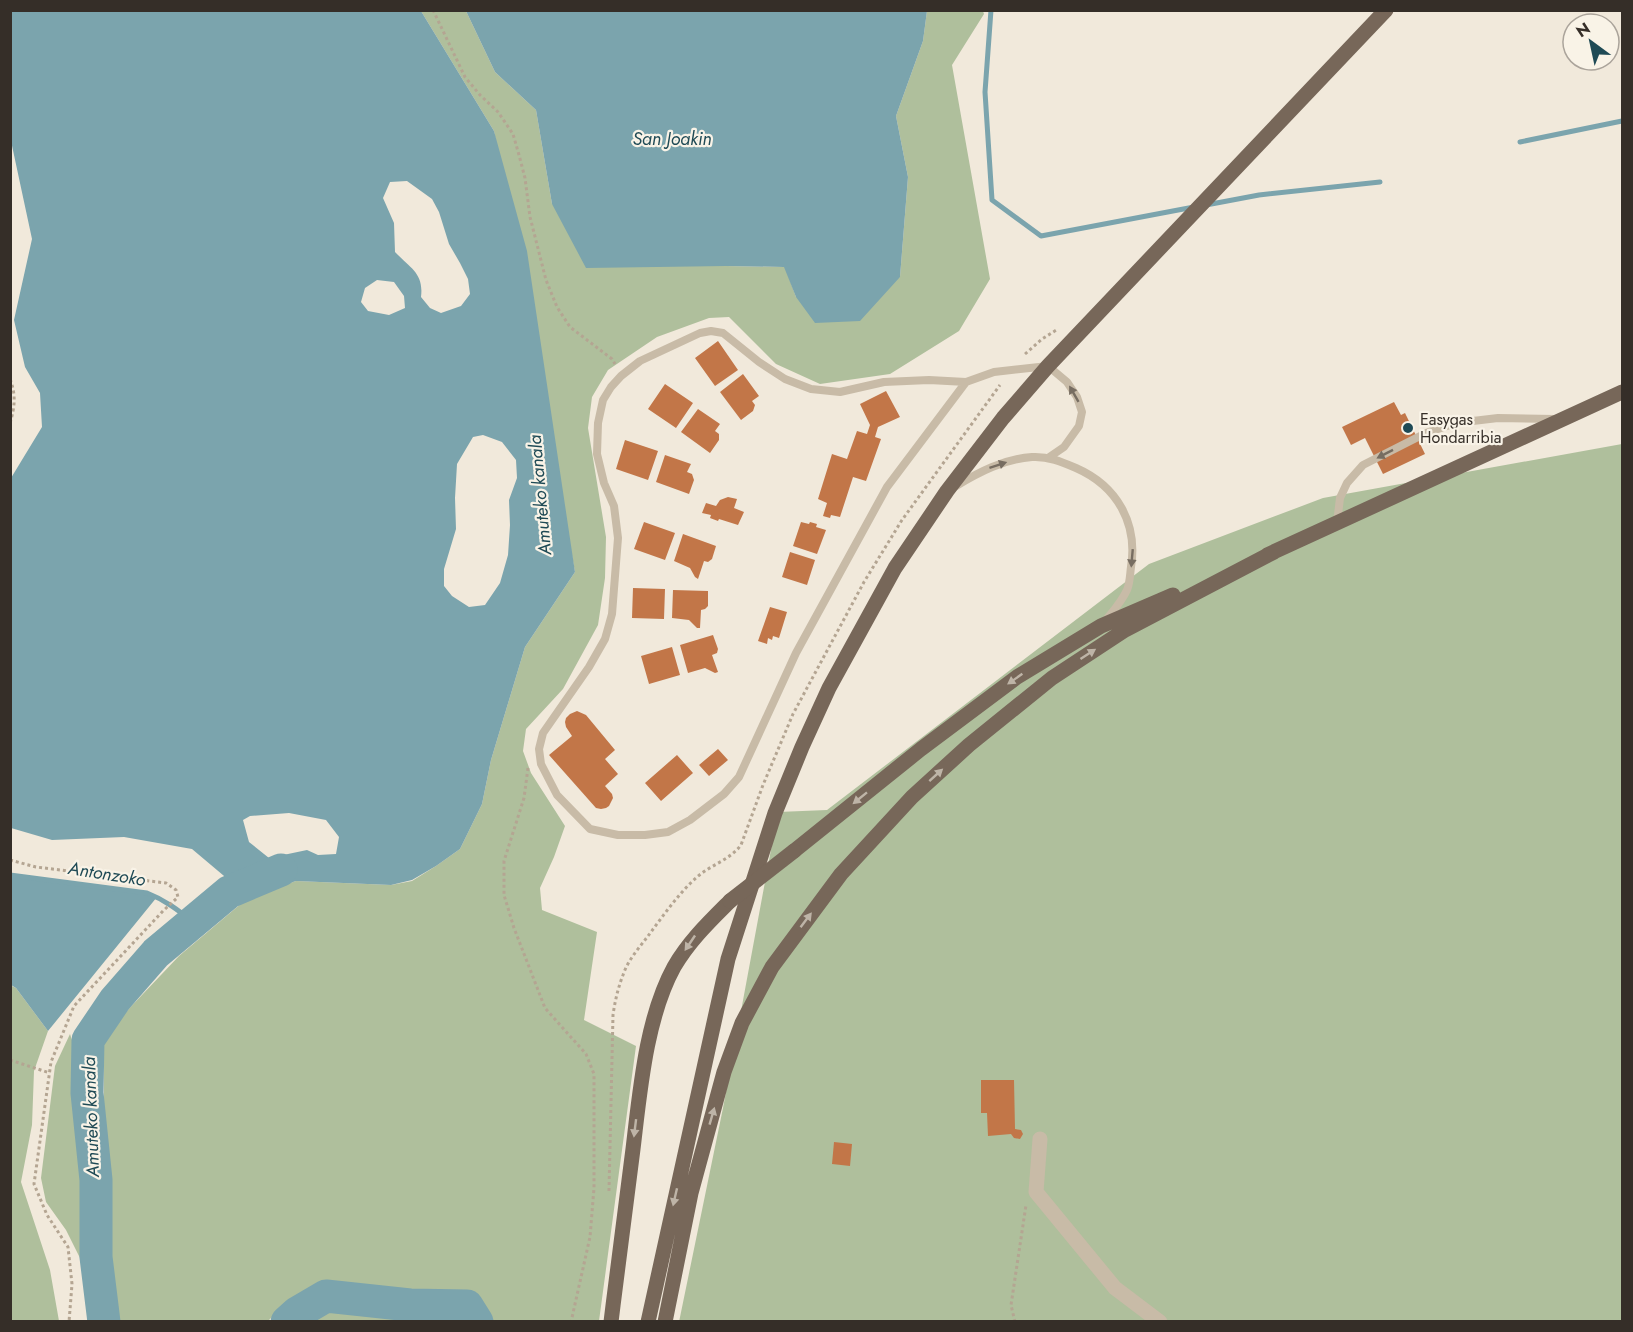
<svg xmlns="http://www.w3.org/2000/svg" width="1633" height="1332" font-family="Jost,sans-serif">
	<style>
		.green { fill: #afbf9c }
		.water { fill: #7ba4ad; fill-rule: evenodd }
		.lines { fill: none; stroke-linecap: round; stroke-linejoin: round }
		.stream { stroke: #7ba4ad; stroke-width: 5 }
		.river { stroke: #7ba4ad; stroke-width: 33 }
		.building { fill: #c27648 }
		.path { stroke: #b4a592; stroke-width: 3; stroke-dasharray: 3 3; stroke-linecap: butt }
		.lane { stroke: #c8bba7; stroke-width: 8 }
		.street { stroke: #c8bba7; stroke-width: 15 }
		.primary { stroke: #776759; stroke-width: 15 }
		.primary-bridge { stroke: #776759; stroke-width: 15 }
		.oneway { fill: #776d61 }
		.oneway2 { fill: #beb4a7 }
		.poi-dot { fill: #1f4a55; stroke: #f9f3e7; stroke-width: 2 }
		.labels { text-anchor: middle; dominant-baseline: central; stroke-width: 4.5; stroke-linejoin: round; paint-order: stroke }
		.poi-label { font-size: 16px; fill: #352e28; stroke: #f9f3e7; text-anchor: start }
		.water-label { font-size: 18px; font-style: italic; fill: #1f4a55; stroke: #f9f3e7 }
	</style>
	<rect width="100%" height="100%" fill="#f1e9db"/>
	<path class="green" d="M 421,11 L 466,11 L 495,72 L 536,110 L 552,204 L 726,266 L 785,267 L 796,297 L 900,277 L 908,177 L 896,116 L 923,41 L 927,11 L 983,11 L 984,14 L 952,65 L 990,279 L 959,331 L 890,374 L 820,384 L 776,364 L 729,317 L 709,318 L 657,337 L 608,370 L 592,397 L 588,428 L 606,537 L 605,578 L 598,625 L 563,689 L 526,729 L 523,751 L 531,773 L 565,826 L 554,857 L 540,888 L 542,910 L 597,932 L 584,1020 L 636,1046 L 599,1321 L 488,1321 L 465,1298 L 325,1286 L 280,1309 L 268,1321 L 116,1321 L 112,1304 L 104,1158 L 104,1035 L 179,956 L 249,897 L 296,881 L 391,885 L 412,881 L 436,866 L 460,849 L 482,804 L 491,760 L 525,647 L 575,572 L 494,131 Z
		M 1622,444 L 1622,1321 L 679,1322 L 723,1108 L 778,812 L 827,810 L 1149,564 L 1323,498 Z
		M 10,985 L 16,988 L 48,1031 L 34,1071 L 32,1125 L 21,1182 L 50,1270 L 59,1321 L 11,1321 Z
		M 70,1034 L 73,1043 L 84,1213 L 85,1268 L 66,1230 L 46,1202 L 41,1178 L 55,1066 Z
		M 347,1304 L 440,1315 L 445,1321 L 302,1321 L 313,1311 Z"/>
	<path class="water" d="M 11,10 L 421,11 L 494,131 L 527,251 L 575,572 L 525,647 L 491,760 L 482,804 L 460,849 L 436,866 L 412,880 L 391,885 L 296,881 L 249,897 L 192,849 L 124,837 L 52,840 L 11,828 L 11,478 L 42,427 L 40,393 L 25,367 L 14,320 L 32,239 L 11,141 ZM 407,181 L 432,199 L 439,212 L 449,244 L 460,263 L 468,279 L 470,294 L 461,306 L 441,313 L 430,308 L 421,297 C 424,273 410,268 395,252 L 394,223 L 383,198 L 390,182 ZM 377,280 L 394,282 L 404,296 L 405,308 L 389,315 L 368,311 L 361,302 L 365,288 ZM 483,435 L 502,442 L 516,460 L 517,478 L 509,500 L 510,525 L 508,555 L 500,583 L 485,605 L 469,607 L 452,596 L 444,586 L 444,569 L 456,529 L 455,498 L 457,464 L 473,437 ZM 289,813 L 326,820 L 339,837 L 336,854 L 318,855 L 307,850 L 269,858 L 249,842 L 243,820 L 250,816 Z
		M 466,11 L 927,11 L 923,41 L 896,116 L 908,177 L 900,277 L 860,321 L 815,323 L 796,297 L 784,267 L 726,266 L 586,268 L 552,204 L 536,110 L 495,72 Z
		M 11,875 L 147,893 L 157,897 L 48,1031 L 16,988 L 11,985 Z"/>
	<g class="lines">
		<path class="stream" d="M 991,10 L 985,92 L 992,200 L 1041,236 L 1194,207
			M 1520,142 L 1622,121
			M 1206,205 L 1259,195 L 1380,182
			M 10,875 L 147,893 C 165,900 178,910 193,922"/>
		<path class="river" d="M 104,1322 L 96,1257 L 96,1180 L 87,1093 L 88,1040 L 115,1000 L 156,953 L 229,892 L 281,870
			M 287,1322 L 297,1313 L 326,1296 L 410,1305 L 467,1306 L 477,1322"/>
	</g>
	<path class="building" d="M 718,341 L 738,370 L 715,386 L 695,358 Z
		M 743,374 L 759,396 L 752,401 L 755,405 L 753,411 L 741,420 L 720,392 Z
		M 665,384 L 693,403 L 676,428 L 648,409 Z
		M 886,391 L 900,417 L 878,427 L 875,437 L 881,439 L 866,481 L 853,477 L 840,517 L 831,515 L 830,518 L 823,516 L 827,503 L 818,499 L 832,454 L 847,459 L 857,431 L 867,434 L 870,425 L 860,404 Z
		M 1394,402 L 1401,415 L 1405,413 L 1425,454 L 1383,474 L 1365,438 L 1351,445 L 1342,427 Z
		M 698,409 L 720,424 L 715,431 L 719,434 L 719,440 L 710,453 L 681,432 Z
		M 625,440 L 658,451 L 648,480 L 616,469 Z
		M 665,455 L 691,464 L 687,472 L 692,474 L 694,480 L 689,494 L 656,482 Z
		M 728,497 L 737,499 L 734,508 L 744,512 L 738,525 L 719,519 L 718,521 L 710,518 L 711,515 L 702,513 L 706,503 L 716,506 L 720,500 Z
		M 644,522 L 675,533 L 665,560 L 634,549 Z
		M 801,522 L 809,524 L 810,522 L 817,524 L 816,527 L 826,530 L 817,554 L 793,546 Z
		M 683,534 L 716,546 L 712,559 L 708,562 L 704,561 L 698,579 L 695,577 L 690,568 L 674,561 Z
		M 790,552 L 815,560 L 807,585 L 782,577 Z
		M 633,588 L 665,589 L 664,619 L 632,618 Z
		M 673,590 L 708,591 L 708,606 L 705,609 L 701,610 L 700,628 L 697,628 L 689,620 L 672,618 Z
		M 770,607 L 787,612 L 779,638 L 773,636 L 772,640 L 768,638 L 767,644 L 758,641 Z
		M 713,635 L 718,649 L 717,653 L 712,655 L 718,672 L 715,673 L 705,668 L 688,673 L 680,645 Z
		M 672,647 L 680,675 L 649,684 L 641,656 Z
		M 577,711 L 586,715 L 615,750 L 605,759 L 618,774 L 605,786 L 612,794 L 613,798 L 609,806 L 606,808 L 601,809 L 596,808 L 549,755 L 572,736 L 566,727 L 565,722 L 566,718 L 570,714 Z
		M 718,749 L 728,760 L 709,776 L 699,765 Z
		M 677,755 L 693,773 L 661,801 L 645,783 Z
		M 981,1080 L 1014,1080 L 1015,1129 L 1021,1130 L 1023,1134 L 1020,1139 L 1014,1138 L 1011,1134 L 988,1136 L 987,1113 L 981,1113 Z
		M 834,1142 L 852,1144 L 850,1166 L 832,1164 Z"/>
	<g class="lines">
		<path class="path" d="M 433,10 L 465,77 L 480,95 L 498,112 L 513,134 L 519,155 L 525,178 L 530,217 L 546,280 L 557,307 L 570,327 L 612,359 L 615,364
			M 1025,354 L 1042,339 L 1058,329
			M 10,379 C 16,394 15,407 10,423
			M 528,768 L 524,798 L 504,861 L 504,895 L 514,928 L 545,1008 L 586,1054 L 594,1074 L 594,1188 L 590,1237 L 571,1322
			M 10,860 L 36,867 L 166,883 L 176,890 L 178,897 L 163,911 L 74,1006 L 51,1062 L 34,1184 L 47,1215 L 68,1247 L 72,1284 L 69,1322
			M 10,1060 L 50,1073
			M 609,1191 L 613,1015 C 615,1001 618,988 623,975 C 628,960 639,948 648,936 C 663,916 678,894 696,878 C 710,865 730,860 741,845 L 763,785 L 793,714 L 864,582 L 902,520 L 1000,385
			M 1015,1322 L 1011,1305 L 1026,1205"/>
		<path class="lane" d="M 966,382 L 929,380 L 884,382 L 840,392 L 811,389 L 785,379 L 759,362 L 723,333 L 711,331 L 700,333 L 640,361 L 621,376 L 611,387 L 603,400 L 598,423 L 597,454 L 604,483 L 614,506 L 618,538 L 612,614 L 605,639 L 589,667 L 543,733 L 539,749 L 541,764 L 557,795 L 590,829 L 618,835 L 645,835 L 668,832 L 690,820 L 724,794 L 739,777 L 796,653 L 887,487 L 966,382 L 994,372 L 1048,366 L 1067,382 L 1077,397 L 1082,412 L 1079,426 L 1064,447 L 1048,458
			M 956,486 C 979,472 1004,459 1032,457 C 1048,456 1062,462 1076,468 C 1117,486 1138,523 1131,567 C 1130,574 1130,583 1127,590 C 1122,601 1114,610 1106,620
			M 1337,523 L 1340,498 L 1347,483 L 1363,465 L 1426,433 L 1456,423 L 1498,418 L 1555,419"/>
		<path class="street" d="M 1040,1139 L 1036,1192 L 1115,1288 L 1160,1322"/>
		<path class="primary" d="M 1267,555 L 1622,392
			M 794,851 L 921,749 L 1017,677 L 1101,626 L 1173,595
			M 611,1322 C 618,1264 626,1206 633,1149 C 640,1091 646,1018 674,967 C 689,941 710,921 730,901
			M 648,1322 L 728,959 L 775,813 L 802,747 L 829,688 L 895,568 L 947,491 L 1003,418 L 1048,366 L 1386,10
			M 665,1322 L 691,1193 L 724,1072 L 742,1023 L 772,967 L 841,874 L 912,797 L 969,745 L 1052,678 L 1125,630 L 1274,552"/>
		<path class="primary-bridge" d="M 730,901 L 794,851"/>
	</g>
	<defs><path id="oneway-solid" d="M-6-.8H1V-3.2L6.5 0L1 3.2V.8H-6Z" transform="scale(1.5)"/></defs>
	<g class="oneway">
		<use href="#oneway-solid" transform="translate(1074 394) rotate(-120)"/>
		<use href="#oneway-solid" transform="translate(1385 454) rotate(153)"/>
		<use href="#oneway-solid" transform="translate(998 465) rotate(-18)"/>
		<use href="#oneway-solid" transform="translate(1132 558) rotate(95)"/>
	</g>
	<g class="oneway2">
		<use href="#oneway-solid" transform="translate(1088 654) rotate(-33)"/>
		<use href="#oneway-solid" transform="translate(1015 679) rotate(145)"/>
		<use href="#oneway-solid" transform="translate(936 775) rotate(-42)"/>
		<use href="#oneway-solid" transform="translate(860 798) rotate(141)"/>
		<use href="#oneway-solid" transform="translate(806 920) rotate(-53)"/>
		<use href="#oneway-solid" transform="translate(690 943) rotate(124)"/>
		<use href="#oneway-solid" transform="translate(712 1116) rotate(-74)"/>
		<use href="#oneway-solid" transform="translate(635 1128) rotate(97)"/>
		<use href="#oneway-solid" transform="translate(675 1197) rotate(103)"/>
	</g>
	<circle class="poi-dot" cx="1408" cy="428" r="6"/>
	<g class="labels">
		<g class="poi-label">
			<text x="1420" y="419">Easygas<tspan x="1420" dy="18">Hondarribia</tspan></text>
		</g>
		<g class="water-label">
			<text x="672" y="139">San Joakin</text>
			<text transform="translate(540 495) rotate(-95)">Amuteko kanala</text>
			<text transform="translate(107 874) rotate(9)">Antonzoko</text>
			<text transform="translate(91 1117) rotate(-92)">Amuteko kanala</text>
		</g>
	</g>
	<rect width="1633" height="1332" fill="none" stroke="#352e28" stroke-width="24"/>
	<g transform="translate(1591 42) rotate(327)"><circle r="28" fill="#f9f3e7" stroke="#aba49b" stroke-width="1.5"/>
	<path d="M0-4.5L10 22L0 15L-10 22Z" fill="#1f4a55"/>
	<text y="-9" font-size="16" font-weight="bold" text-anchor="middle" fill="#352e28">N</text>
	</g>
</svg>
